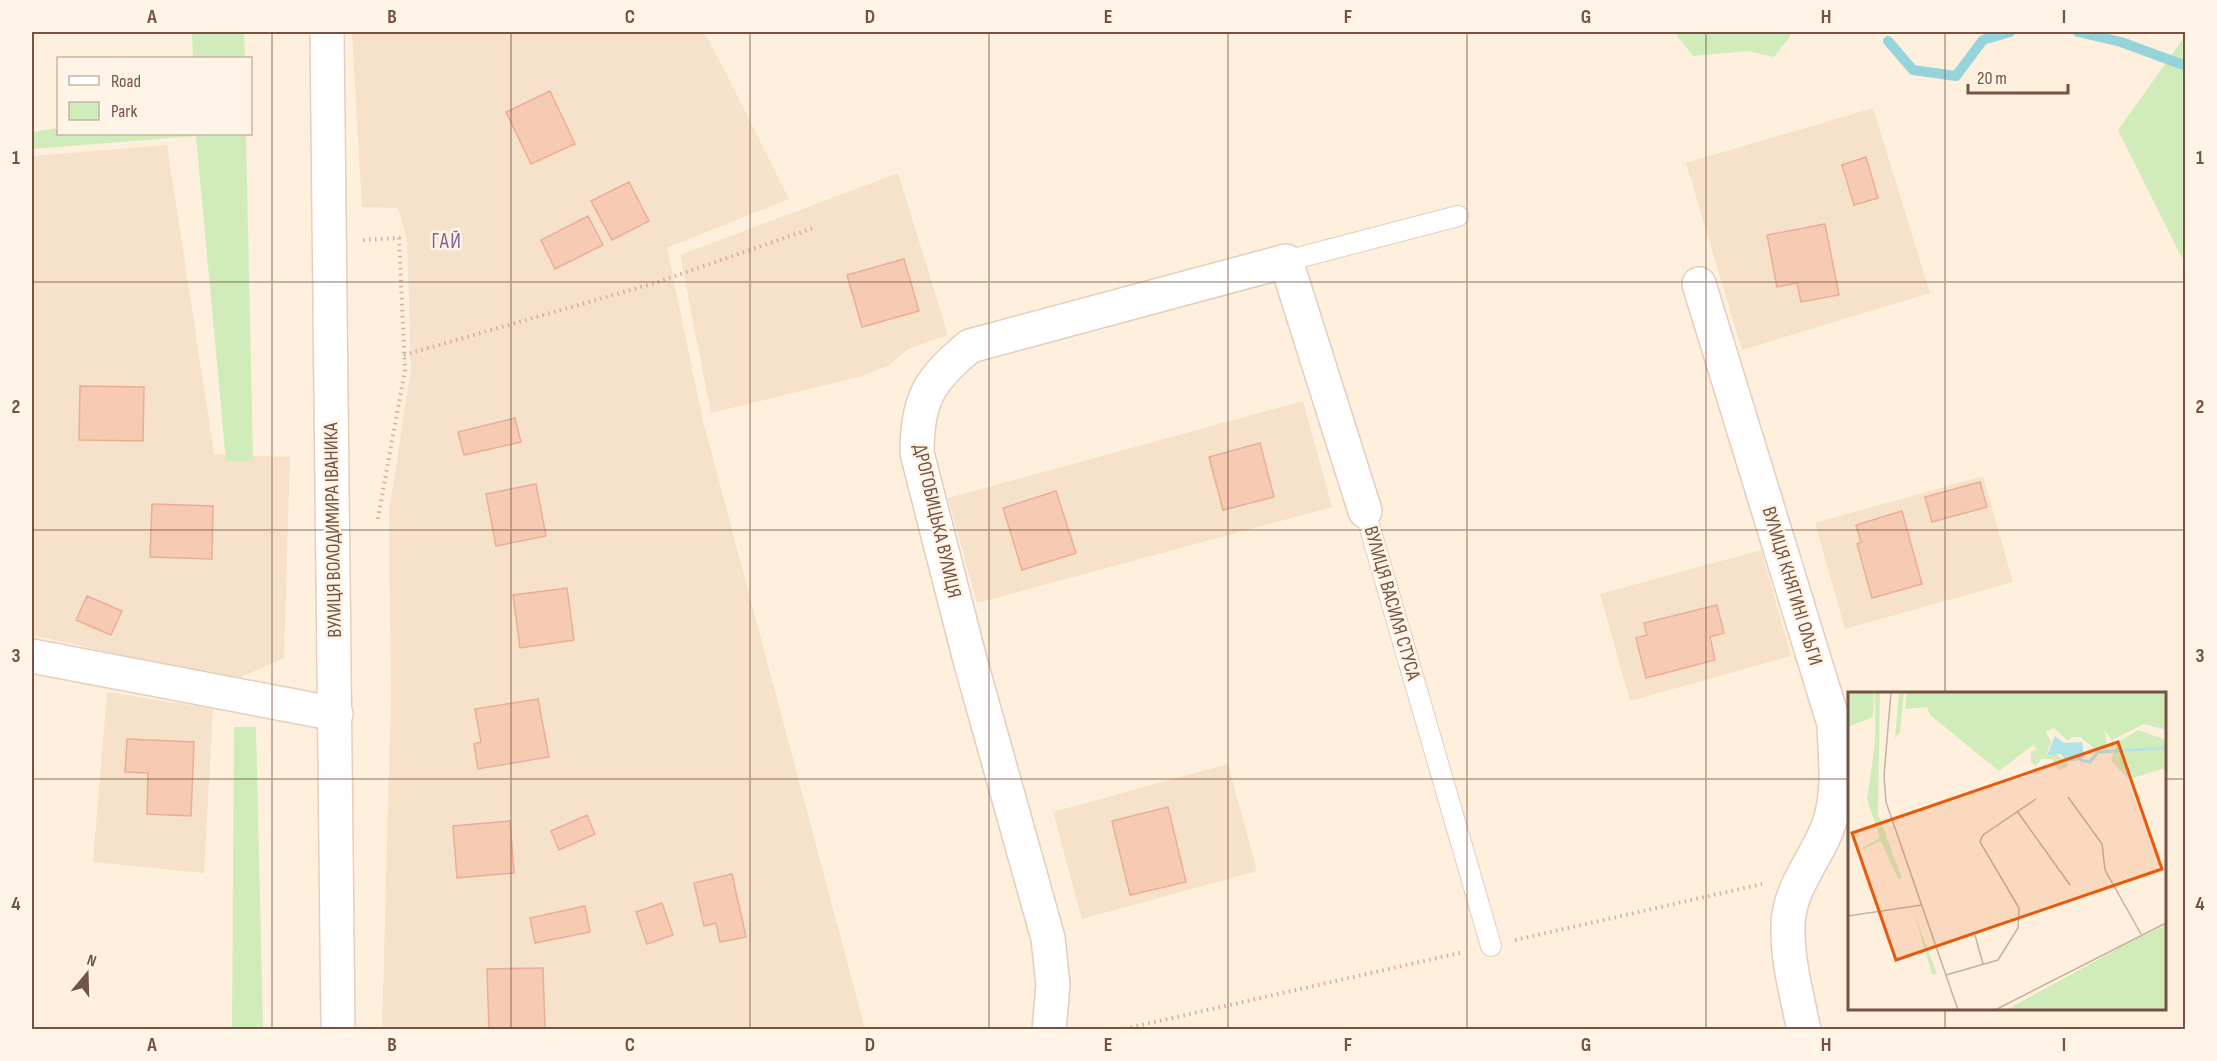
<svg xmlns="http://www.w3.org/2000/svg" width="2217" height="1061" font-family="'Sofia Sans Condensed',sans-serif">
	<style>
		.residential { fill: #f6e1cb }
		.green { fill: #d1ecbb }
		.lines { fill: none; stroke-linecap: round; stroke-linejoin: round }
		.stream { stroke: #96d4db; stroke-width: 10 }
		.building { fill: #f6cab3; stroke: #eaaf92; stroke-width: 1.5 }
		.lane-casing { stroke: #e4cdbc; stroke-width: 22 }
		.street-casing { stroke: #e4cdbc; stroke-width: 36 }
		.secondary-casing { stroke: #eacdb8; stroke-width: 36 }
		.path { stroke: #daad96; stroke-width: 4; stroke-dasharray: 1.5 4.5; stroke-linecap: butt }
		.lane { stroke: #fff; stroke-width: 20 }
		.street { stroke: #fff; stroke-width: 33 }
		.secondary { stroke: #fff; stroke-width: 33 }
		.grid { fill: none; stroke: #755344; stroke-width: 1.5; stroke-opacity: 0.55 }
		.labels { text-anchor: middle; dominant-baseline: central; stroke-width: 5; stroke-linejoin: round; paint-order: stroke }
		.street-label { font-size: 20px; fill: #755344; stroke: #fff4e5 }
		.neighbourhood-label { font-size: 21px; letter-spacing: 1.5px; fill: #835f9a; stroke: #fff4e5 }
		.inset-river { fill: none; stroke: #b1e3e9; stroke-width: 3 }
		.inset-road { fill: none; stroke: #c7b1a0; stroke-width: 1.5 }
		.view { fill: #e8590c; fill-opacity: 0.15; stroke: #e8590c; stroke-width: 3 }
		.inset-edge { fill: none; stroke: #755344; stroke-width: 3 }
		.neatline { fill: none; stroke: #755344; stroke-width: 2 }
		.grid-label { font-size: 20px; text-anchor: middle; font-weight: bold; fill: #755344 }
	</style>
	<rect width="100%" height="100%" fill="#fef0dd"/>
	<path class="residential" d="M 352,32 L 704,32 L 728,77 L 789,199 L 667,248 L 703,421 L 865,1029 L 382,1029 L 391,700 L 389,513 L 411,367 L 407,239 L 398,208 L 362,207 Z
		M 1873,108 L 1930,293 L 1742,350 L 1686,163 Z
		M 167,145 L 214,454 L 290,457 L 284,658 L 235,680 L 32,635 L 32,156 Z
		M 898,173 L 948,335 L 908,349 L 888,366 L 858,377 L 711,413 L 680,255 Z
		M 1303,401 L 1332,507 L 977,603 L 948,498 Z
		M 1983,476 L 2013,582 L 1845,629 L 1815,523 Z
		M 1761,550 L 1791,656 L 1630,701 L 1600,594 Z
		M 107,692 L 213,709 L 204,873 L 93,862 Z
		M 1228,764 L 1257,871 L 1082,919 L 1053,812 Z"/>
	<path class="green" d="M 192,32 L 244,32 L 245,58 L 193,58 Z
		M 1674,32 L 1788,32 L 1791,35 L 1774,57 L 1748,51 L 1693,56 Z
		M 2185,36 L 2186,36 L 2185,264 L 2118,130 Z
		M 58,128 L 58,134 L 246,134 L 253,461 L 226,461 L 196,136 L 32,149 L 32,132 Z
		M 234,727 L 256,727 L 263,1029 L 232,1029 Z"/>
	<g class="lines">
		<path class="stream" d="M 2078,32 L 2121,42 L 2186,66
			M 1888,41 L 1913,70 L 1956,76 L 1983,40 L 2010,32"/>
	</g>
	<path class="building" d="M 550,91 L 575,144 L 531,164 L 506,112 Z
		M 1866,157 L 1878,198 L 1854,205 L 1842,165 Z
		M 629,182 L 649,221 L 612,240 L 591,201 Z
		M 588,216 L 603,245 L 555,269 L 541,240 Z
		M 1825,224 L 1839,295 L 1801,302 L 1797,283 L 1777,287 L 1767,235 Z
		M 904,259 L 919,311 L 862,327 L 847,275 Z
		M 80,386 L 144,387 L 143,441 L 79,440 Z
		M 515,418 L 521,442 L 464,455 L 458,432 Z
		M 1260,443 L 1274,497 L 1223,510 L 1209,457 Z
		M 1980,482 L 1987,507 L 1932,522 L 1925,497 Z
		M 536,484 L 546,536 L 496,546 L 486,494 Z
		M 1056,491 L 1076,553 L 1022,570 L 1003,508 Z
		M 152,504 L 213,506 L 212,559 L 150,557 Z
		M 1902,511 L 1922,584 L 1872,598 L 1857,544 L 1861,542 L 1856,525 Z
		M 567,588 L 574,640 L 520,648 L 513,595 Z
		M 87,596 L 122,611 L 111,635 L 76,620 Z
		M 1717,605 L 1724,633 L 1710,637 L 1715,660 L 1646,678 L 1636,638 L 1647,635 L 1644,623 Z
		M 538,699 L 549,757 L 478,769 L 474,744 L 481,742 L 475,709 Z
		M 127,739 L 194,742 L 191,816 L 147,814 L 148,773 L 125,772 Z
		M 1168,807 L 1186,882 L 1130,895 L 1112,821 Z
		M 587,815 L 595,834 L 559,850 L 551,831 Z
		M 510,821 L 514,873 L 457,878 L 453,826 Z
		M 732,874 L 746,937 L 720,942 L 716,923 L 704,926 L 694,883 Z
		M 662,903 L 673,935 L 647,944 L 636,912 Z
		M 585,906 L 590,932 L 535,943 L 530,918 Z
		M 543,968 L 545,1030 L 489,1030 L 487,969 Z"/>
	<g class="lines">
		<g class="lane-casing">
			<path id="lane" d="M 1286,261 L 1458,216
				M 1365,511 L 1491,946"/>
		</g>
		<g class="street-casing">
			<path id="street" d="M 1699,284 L 1834,724 C 1835,756 1840,793 1829,824 C 1817,859 1789,886 1788,925 C 1787,960 1797,996 1804,1030
				M 32,656 L 336,714
				M 1049,1030 L 1053,985 L 1048,938 L 970,660 L 917,453 C 917,399 929,380 970,346 L 1286,261 L 1365,511"/>
		</g>
		<g class="secondary-casing">
			<path id="secondary" d="M 327,32 L 338,1030"/>
		</g>
		<path class="path" d="M 363,240 L 399,238 L 405,370 L 377,523
			M 404,355 L 655,283 L 816,227
			M 1515,940 L 1762,884
			M 1119,1030 L 1464,952"/>
		<use href="#lane" class="lane"/>
		<use href="#street" class="street"/>
		<use href="#secondary" class="secondary"/>
	</g>
	<path class="grid" d="M 272,32 L 272,1030M 511,32 L 511,1030M 750,32 L 750,1030M 989,32 L 989,1030M 1228,32 L 1228,1030M 1467,32 L 1467,1030M 1706,32 L 1706,1030M 1945,32 L 1945,694M 32,282 L 2186,282M 32,530 L 2186,530M 32,779 L 1850,779M 2164,779 L 2186,779M 1945,1008 L 1945,1030"/>
	<g class="labels">
		<g class="street-label">
			<text transform="translate(937 521) rotate(77)">ДРОГОБИЦЬКА ВУЛИЦЯ</text>
			<text transform="translate(333 530) rotate(-91)">ВУЛИЦЯ ВОЛОДИМИРА ІВАНИКА</text>
			<text transform="translate(1792 586) rotate(73)">ВУЛИЦЯ КНЯГИНІ ОЛЬГИ</text>
			<text transform="translate(1392 603) rotate(74)">ВУЛИЦЯ ВАСИЛЯ СТУСА</text>
		</g>
		<g class="neighbourhood-label">
			<text x="447" y="241">ГАЙ</text>
		</g>
	</g>
	<g transform="translate(1848 692)">
		<rect width="318" height="318" fill="#fef0dd"/>
		<path d="M 0,0 L 26,0 L 25,25 L 0,35 ZM 27,0 L 32,0 L 30,122 L 54,186 L 50,187 L 33,149 L 0,164 L 32,146 L 19,107 L 27,51 ZM 51,0 L 56,0 L 52,40 L 47,47 ZM 59,0 L 318,0 L 318,38 L 296,32 L 264,48 L 256,38 L 259,51 L 257,56 L 248,58 L 232,45 L 224,45 L 220,49 L 206,36 L 198,40 L 203,50 L 198,63 L 208,62 L 220,71 L 219,75 L 210,78 L 204,67 L 193,67 L 188,75 L 183,70 L 183,60 L 189,57 L 185,53 L 151,79 L 82,23 L 79,15 L 57,17 ZM 290,38 L 318,48 L 318,76 L 281,87 L 263,69 L 269,51 ZM 65,218 L 89,282 L 84,282 ZM 318,233 L 318,318 L 158,318 L 284,249 Z" fill="#d1ecbb"/>
		<path d="M 207,44 L 216,51 L 234,50 L 236,64 L 232,68 L 218,70 L 213,62 L 199,63 Z" fill="#b1e3e9"/>
		<path class="inset-river" d="M 232,68 L 242,70 L 250,60 L 318,56"/>
		<path class="inset-road" d="M 43,0 L 36,84 L 38,110 L 110,318M 220,105 L 254,152 L 257,178 L 293,242M 169,119 L 222,193M 0,224 L 74,213M 127,243 L 135,272M 98,283 L 150,268 L 170,236 L 171,216 L 132,150 L 135,143 L 188,107M 147,318 L 318,231"/>
		<path class="view" d="M 270,50 L 314,177 L 48,268 L 4,141 Z"/>
		<rect width="318" height="318" class="inset-edge"/>
	</g>
	<rect width="2217" height="1061" fill="none" stroke="#fff4e5" stroke-width="66"/>
	<rect x="57" y="57" width="195" height="78" fill="#fff4e5" stroke="#c8b4a5" stroke-width="1.5"/>
	<rect x="69" y="76" width="30" height="9" fill="#ffffff" stroke="#c8b4a5" stroke-width="1.5"/>
	<text x="111" y="87" font-size="18" fill="#755344">Road</text>
	<rect x="69" y="102" width="30" height="18" fill="#d1ecbb" stroke="#c8b4a5" stroke-width="1.5"/>
	<text x="111" y="117" font-size="18" fill="#755344">Park</text>
	<g transform="translate(87 974) rotate(19)" stroke="#fff4e5" stroke-width="4.5" paint-order="stroke">
	<path d="M0-4.5L10 22L0 15L-10 22Z" fill="#755344"/>
	<text y="-9" font-size="16" font-weight="bold" text-anchor="middle" fill="#755344">N</text>
	</g>
	<path d="M1968 84v9h100v-9" fill="none" stroke="#755344" stroke-width="3"/>
	<text x="1977" y="84" font-size="18" fill="#755344" stroke="#fff4e5" stroke-width="4.5" paint-order="stroke">20 m</text>
	<rect x="33" y="33" width="2151" height="995" class="neatline"/>
	<g class="grid-label">
		<text x="152" y="23">A</text>
		<text x="392" y="23">B</text>
		<text x="630" y="23">C</text>
		<text x="870" y="23">D</text>
		<text x="1108" y="23">E</text>
		<text x="1348" y="23">F</text>
		<text x="1586" y="23">G</text>
		<text x="1826" y="23">H</text>
		<text x="2064" y="23">I</text>
		<text x="16" y="164">1</text>
		<text x="2200" y="164">1</text>
		<text x="16" y="413">2</text>
		<text x="2200" y="413">2</text>
		<text x="16" y="662">3</text>
		<text x="2200" y="662">3</text>
		<text x="16" y="910">4</text>
		<text x="2200" y="910">4</text>
		<text x="152" y="1051">A</text>
		<text x="392" y="1051">B</text>
		<text x="630" y="1051">C</text>
		<text x="870" y="1051">D</text>
		<text x="1108" y="1051">E</text>
		<text x="1348" y="1051">F</text>
		<text x="1586" y="1051">G</text>
		<text x="1826" y="1051">H</text>
		<text x="2064" y="1051">I</text>
	</g>
</svg>
